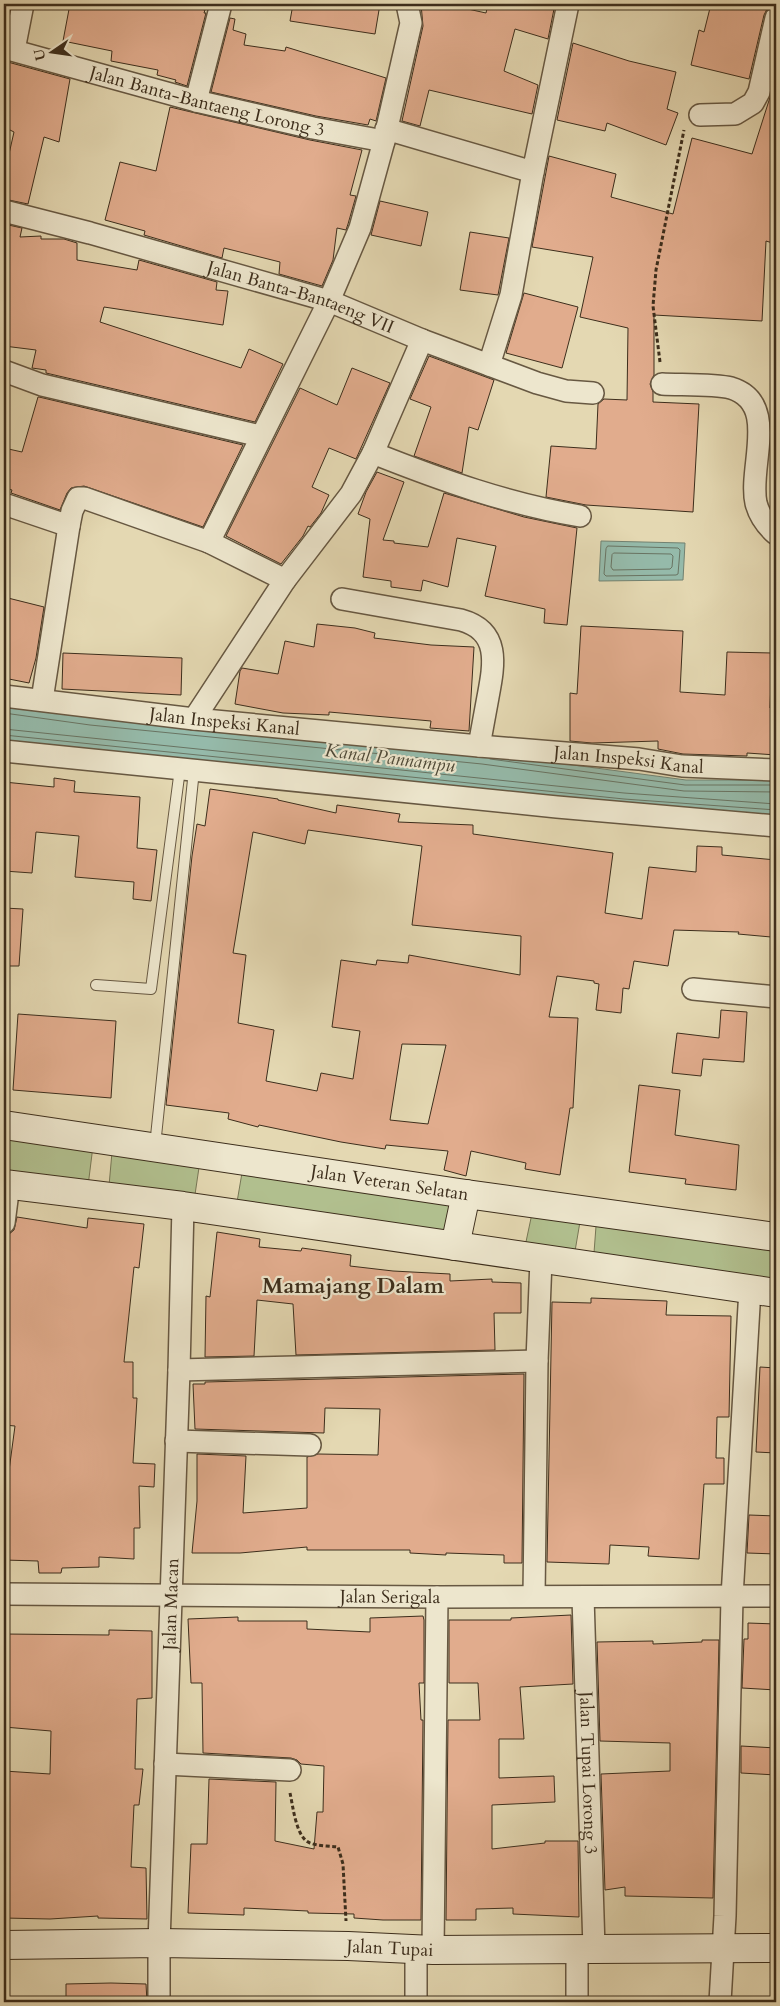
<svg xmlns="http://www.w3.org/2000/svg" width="780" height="2006" font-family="Cardo,serif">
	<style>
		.green { fill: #b1bf8e; stroke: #777655 }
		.water { fill: #95baaa; stroke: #728271 }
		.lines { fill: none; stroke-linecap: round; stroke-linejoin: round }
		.shore { stroke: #697463; stroke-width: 1 }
		.building { fill: #e1ac8d; stroke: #3d2e1c; fill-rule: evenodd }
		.lane-casing { stroke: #675842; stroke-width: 12 }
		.street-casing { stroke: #675842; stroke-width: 24 }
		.secondary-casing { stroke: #3d2e1c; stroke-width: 30 }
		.path { stroke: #3d2e1c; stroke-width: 3; stroke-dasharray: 4 2.5; stroke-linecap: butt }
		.lane { stroke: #ede6cd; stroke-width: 10 }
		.street { stroke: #ede6cd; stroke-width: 21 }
		.secondary { stroke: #ede6cd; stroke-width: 28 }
		.labels { text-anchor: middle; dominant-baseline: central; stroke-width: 4.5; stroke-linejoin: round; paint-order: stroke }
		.street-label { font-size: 18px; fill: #3d2e1c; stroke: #ede6cd }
		.water-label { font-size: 19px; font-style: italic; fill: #4f4a38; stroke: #ede6cd }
		.district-label { font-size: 22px; font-weight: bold; fill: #3d2e1c; stroke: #ede6cd }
	</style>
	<rect width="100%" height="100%" fill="#e4d8b2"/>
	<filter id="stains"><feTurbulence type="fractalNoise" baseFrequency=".004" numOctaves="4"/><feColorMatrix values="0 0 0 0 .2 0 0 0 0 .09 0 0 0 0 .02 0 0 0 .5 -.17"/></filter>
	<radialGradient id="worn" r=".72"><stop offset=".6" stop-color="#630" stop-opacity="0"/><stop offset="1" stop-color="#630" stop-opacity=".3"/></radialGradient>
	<path class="green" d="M 4,1125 L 94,1138 L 87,1194 L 4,1184 Z
		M 113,1141 L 201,1154 L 193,1208 L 108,1197 Z
		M 244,1161 L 452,1192 L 444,1244 L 235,1214 Z
		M 534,1204 L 582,1210 L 573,1263 L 523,1256 Z
		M 597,1213 L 776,1237 L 776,1292 L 593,1266 Z"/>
	<path class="water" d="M 601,541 L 685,543 L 683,580 L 599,581 Z
		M 4,702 L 483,753 L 686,780 L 776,780 L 776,815 L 623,804 L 4,740 Z"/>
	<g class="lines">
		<path class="shore" d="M 608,546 L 678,548 L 680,550 L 678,574 L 676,575 L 606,576 L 604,574 L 606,549 Z
			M 614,553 L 671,554 L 673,556 L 672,567 L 670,569 L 613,570 L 611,567 L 612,555 Z
			M 4,713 L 90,725 L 482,764 L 684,791 L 776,792
			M 4,729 L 624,793 L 776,804
			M 4,735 L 624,799 L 776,810
			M 490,759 L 685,785 L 776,785"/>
	</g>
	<path class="building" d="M 70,4 L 178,4 L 205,10 L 204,13 L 206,13 L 187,86 L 175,82 L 176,80 L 157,75 L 158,70 L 111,61 L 112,51 L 63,41 Z
		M 293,4 L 380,4 L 375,34 L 290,21 Z
		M 421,4 L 445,4 L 486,13 L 488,4 L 555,4 L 548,39 L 515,29 L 504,71 L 538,85 L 532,114 L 429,90 L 420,126 L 402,121 L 423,26 Z
		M 711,4 L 776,4 L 776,6 L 767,9 L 764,15 L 749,79 L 691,65 L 699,30 L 704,32 Z
		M 230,18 L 235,19 L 233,30 L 246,34 L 244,45 L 285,51 L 286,47 L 386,78 L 376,121 L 370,119 L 368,125 L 316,116 L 211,92 Z
		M 573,43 L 629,61 L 676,72 L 667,109 L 678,113 L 666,145 L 607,123 L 605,131 L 557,120 Z
		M 4,61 L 70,79 L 59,142 L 44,137 L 28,204 L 4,199 L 4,176 L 14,132 L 4,127 Z
		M 772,91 L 776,91 L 776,244 L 766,241 L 762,321 L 654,315 L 654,375 L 650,384 L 653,392 L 653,402 L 699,404 L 693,512 L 586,505 L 546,497 L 551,446 L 596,449 L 598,404 L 604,399 L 627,400 L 628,328 L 580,317 L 593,257 L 532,247 L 549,156 L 616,174 L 611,197 L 673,214 L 692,138 L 752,154 Z
		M 170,107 L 310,140 L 362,150 L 350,195 L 356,196 L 348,224 L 346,230 L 337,228 L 333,260 L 322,286 L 279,274 L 280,262 L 224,248 L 222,258 L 144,235 L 145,231 L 105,220 L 120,162 L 156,171 Z
		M 380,201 L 428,212 L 421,246 L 371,235 Z
		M 4,224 L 22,228 L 20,237 L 41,236 L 41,239 L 64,239 L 77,243 L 77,260 L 137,270 L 139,260 L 217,282 L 216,290 L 228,291 L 223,325 L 104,307 L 100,322 L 241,368 L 249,349 L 283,364 L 255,422 L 46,373 L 46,370 L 32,368 L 36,350 L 4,346 Z
		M 470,232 L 509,238 L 498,295 L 460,290 Z
		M 524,293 L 578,307 L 562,368 L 506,353 Z
		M 429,356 L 494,380 L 478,430 L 469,427 L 462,473 L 414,456 L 431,407 L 410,399 Z
		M 352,368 L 390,383 L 356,459 L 329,448 L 312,487 L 329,495 L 321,513 L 310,527 L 308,526 L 303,536 L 281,564 L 226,536 L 300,388 L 337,405 Z
		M 38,397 L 39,397 L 243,445 L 203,527 L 84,486 L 71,488 L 67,493 L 60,510 L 11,493 L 12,490 L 4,488 L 4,448 L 22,452 Z
		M 377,472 L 404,482 L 383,540 L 394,541 L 394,543 L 428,547 L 444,493 L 524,517 L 577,528 L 567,625 L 544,623 L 545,609 L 485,596 L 496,546 L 457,538 L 448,587 L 423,580 L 421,591 L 391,587 L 391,581 L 363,577 L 370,519 L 358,514 L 366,492 Z
		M 4,597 L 44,607 L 36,658 L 29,683 L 4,678 Z
		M 317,624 L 355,628 L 375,633 L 374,638 L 431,645 L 474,647 L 469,731 L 430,728 L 431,721 L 329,712 L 329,715 L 283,713 L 235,704 L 240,671 L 242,668 L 278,674 L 285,641 L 314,647 Z
		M 581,626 L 683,631 L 680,692 L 725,695 L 727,652 L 772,653 L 770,708 L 776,708 L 776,755 L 747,753 L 747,756 L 683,754 L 658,749 L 658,741 L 592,743 L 570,741 L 570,693 L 577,694 Z
		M 63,653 L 182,658 L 181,695 L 62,689 Z
		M 54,778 L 75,781 L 74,792 L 140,797 L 137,848 L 157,850 L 151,901 L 133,899 L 134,882 L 75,877 L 79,836 L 36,832 L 32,873 L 4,871 L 4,782 L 54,787 Z
		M 210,789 L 278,799 L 278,800 L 336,813 L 337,805 L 400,814 L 398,822 L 473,825 L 473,834 L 613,853 L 605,913 L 642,919 L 649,867 L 696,872 L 697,846 L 722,847 L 722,855 L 776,860 L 771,937 L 738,934 L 739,932 L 674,930 L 668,966 L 634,961 L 629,989 L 623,988 L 621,1013 L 596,1010 L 599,984 L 594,983 L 594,981 L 557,976 L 549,1017 L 578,1018 L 573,1108 L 570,1108 L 560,1175 L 525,1169 L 526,1163 L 471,1151 L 466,1176 L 444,1170 L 448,1151 L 386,1145 L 385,1149 L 341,1142 L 259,1125 L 258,1127 L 228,1119 L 229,1113 L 166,1105 L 192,856 L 197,824 L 205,826 ZM 308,830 L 422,846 L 412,925 L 521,936 L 520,975 L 409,955 L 408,963 L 377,960 L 376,965 L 341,960 L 332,1027 L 360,1031 L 353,1079 L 321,1073 L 317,1091 L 266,1081 L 274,1030 L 238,1023 L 246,955 L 233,953 L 253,832 L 305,844 ZM 402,1044 L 446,1045 L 428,1124 L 390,1120 Z
		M 4,908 L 23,909 L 19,966 L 4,966 Z
		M 721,1010 L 747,1012 L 744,1062 L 703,1059 L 701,1076 L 672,1073 L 677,1033 L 719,1038 Z
		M 18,1014 L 116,1021 L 111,1098 L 13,1090 Z
		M 639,1085 L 680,1090 L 675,1135 L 739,1145 L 736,1190 L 685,1184 L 686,1179 L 629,1172 Z
		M 17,1217 L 87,1228 L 88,1218 L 144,1224 L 139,1268 L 134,1267 L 124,1362 L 133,1362 L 133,1398 L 137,1398 L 133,1463 L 155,1464 L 154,1487 L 139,1486 L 140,1528 L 134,1528 L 134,1559 L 99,1557 L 99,1567 L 62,1568 L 61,1573 L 39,1573 L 38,1561 L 4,1560 L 4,1493 L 6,1493 L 15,1426 L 4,1425 L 4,1338 L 7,1307 L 4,1306 L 4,1265 L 8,1235 L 14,1230 Z
		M 217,1232 L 260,1239 L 259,1247 L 301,1251 L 302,1248 L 351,1255 L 350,1266 L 393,1271 L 450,1274 L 450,1281 L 492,1279 L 492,1282 L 521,1283 L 521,1313 L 494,1313 L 495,1350 L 296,1355 L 293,1304 L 257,1300 L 254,1356 L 205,1357 L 206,1296 L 210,1297 Z
		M 591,1298 L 667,1301 L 666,1315 L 731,1316 L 729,1417 L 717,1417 L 716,1458 L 724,1458 L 724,1484 L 704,1484 L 699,1559 L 648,1556 L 649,1547 L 610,1545 L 609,1564 L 547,1562 L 552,1302 L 591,1303 Z
		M 760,1367 L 776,1368 L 776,1453 L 756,1452 Z
		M 524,1374 L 522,1563 L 504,1563 L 504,1555 L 446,1553 L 446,1555 L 410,1553 L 410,1550 L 307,1550 L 307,1547 L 240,1553 L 192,1553 L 197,1501 L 197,1454 L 246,1456 L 243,1513 L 307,1508 L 307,1457 L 318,1454 L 378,1455 L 380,1409 L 325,1408 L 324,1433 L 195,1429 L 193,1384 L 205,1384 L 205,1382 Z
		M 749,1515 L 776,1516 L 776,1554 L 747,1553 Z
		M 571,1615 L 573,1684 L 520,1687 L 524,1739 L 499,1739 L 499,1778 L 554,1776 L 555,1802 L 492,1805 L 492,1849 L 545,1843 L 545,1841 L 578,1841 L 579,1917 L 513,1914 L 513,1908 L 476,1909 L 476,1920 L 446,1920 L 448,1720 L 480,1720 L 478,1683 L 449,1683 L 449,1620 L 511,1620 L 511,1618 Z
		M 423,1616 L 424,1620 L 424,1683 L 419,1683 L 421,1720 L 423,1720 L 421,1920 L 383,1920 L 354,1918 L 354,1914 L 308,1913 L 308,1911 L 244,1908 L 244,1915 L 188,1913 L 191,1844 L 207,1844 L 209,1779 L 276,1782 L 275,1841 L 314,1849 L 317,1812 L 323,1812 L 324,1766 L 301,1764 L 297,1760 L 291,1758 L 203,1753 L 202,1683 L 191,1683 L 188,1619 L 238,1617 L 238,1621 L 307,1621 L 307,1629 L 370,1632 L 370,1618 Z
		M 748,1623 L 776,1624 L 776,1690 L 742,1688 L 744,1639 L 748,1639 Z
		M 109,1630 L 152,1631 L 152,1698 L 137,1699 L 135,1769 L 143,1769 L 139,1805 L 134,1805 L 131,1867 L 146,1868 L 147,1919 L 98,1918 L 98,1916 L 50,1919 L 4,1918 L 4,1771 L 50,1774 L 51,1731 L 4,1727 L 4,1634 L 109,1635 Z
		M 702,1640 L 719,1640 L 713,1898 L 625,1896 L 625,1887 L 605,1890 L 601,1774 L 670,1771 L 670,1743 L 600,1741 L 597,1642 L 653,1641 L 653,1644 L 702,1642 Z
		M 741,1746 L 776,1748 L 776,1775 L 741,1773 Z
		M 111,1983 L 146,1984 L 147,2002 L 66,2002 L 66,1984 Z"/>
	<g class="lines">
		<g class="lane-casing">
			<path id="lane" d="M 96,985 L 151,989 L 180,769
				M 155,1146 L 194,770"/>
		</g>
		<g class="street-casing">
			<g id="street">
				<path id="s1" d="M 4,48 L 196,101 L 313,128 L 384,141"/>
				<path d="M 14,50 L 23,4"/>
				<path d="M 196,101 L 221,4"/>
				<path d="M 700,115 L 735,114 L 753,103 L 759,92 L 776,18"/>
				<path d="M 386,129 L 533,172 L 568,4"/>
				<path id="s2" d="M 4,211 L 90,233 L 329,301 L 422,340 L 537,383 L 566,391 L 593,393"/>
				<path d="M 489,365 L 511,295 L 533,172"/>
				<path d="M 4,371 L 42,385 L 260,436"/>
				<path d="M 662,384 C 680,385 715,384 731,388 C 780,403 748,467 756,503 C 759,515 767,526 776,534"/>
				<path d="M 373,453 C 441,480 508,504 580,516"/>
				<path d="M 4,504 L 69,526"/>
				<path d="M 285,580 L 351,494 L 373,453 L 422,340"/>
				<path d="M 342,599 L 461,620 C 501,631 494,665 488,697 C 485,713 482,730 479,746"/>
				<path id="s3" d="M 4,696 L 194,719 L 479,746 L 639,759 L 682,766 L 776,770"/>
				<path d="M 42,700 L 69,526 L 72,511 L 78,498 L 84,498 L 209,542"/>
				<path d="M 194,719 L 285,580 L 209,542 L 329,301 L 360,228 L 384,141 L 411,23 L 407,4"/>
				<path d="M 4,751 L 557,807 L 776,826"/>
				<path d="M 693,989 L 776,997"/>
				<path d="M 4,1223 L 9,1184"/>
				<path d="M 179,1370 L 537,1361"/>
				<path d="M 176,1441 L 310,1445"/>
				<path id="s4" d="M 4,1594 L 437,1597 L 776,1596"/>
				<path d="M 534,1596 L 537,1361 L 541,1260"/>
				<path id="s5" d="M 583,1597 L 594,1948"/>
				<path d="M 165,1764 L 290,1770"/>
				<path d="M 433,1950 L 437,1597"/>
				<path id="s6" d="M 159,2002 L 159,1943 L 179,1370 L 183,1206"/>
				<path d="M 416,2002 L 416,1950"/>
				<path d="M 577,2002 L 577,1949"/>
				<path d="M 720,2002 L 725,1916 L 732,1597 L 750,1289"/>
			</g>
		</g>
		<g class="secondary-casing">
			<g id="secondary">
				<path id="s7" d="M 4,1125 L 466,1194 L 776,1237"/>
				<path d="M 4,1184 L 183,1206 L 776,1293"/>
				<path d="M 455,1246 L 466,1194"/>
				<path id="s8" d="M 4,1945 L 159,1943 L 348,1946 L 433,1950 L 776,1948"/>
			</g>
		</g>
		<path class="path" d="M 660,362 L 653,306 L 656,270 L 684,130
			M 290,1793 C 293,1806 296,1838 310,1843 C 318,1846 329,1846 338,1847 L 343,1864 L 346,1921"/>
		<use href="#lane" class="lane"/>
		<use href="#street" class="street"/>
		<use href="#secondary" class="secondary"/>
	</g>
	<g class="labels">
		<g class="street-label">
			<text stroke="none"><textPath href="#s1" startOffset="210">Jalan Banta-Bantaeng Lorong 3</textPath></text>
			<text stroke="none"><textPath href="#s2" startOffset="309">Jalan Banta-Bantaeng VII</textPath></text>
			<text stroke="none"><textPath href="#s3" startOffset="222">Jalan Inspeksi Kanal</textPath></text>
			<text stroke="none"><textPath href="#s3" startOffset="628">Jalan Inspeksi Kanal</textPath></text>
			<text stroke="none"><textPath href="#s7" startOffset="390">Jalan Veteran Selatan</textPath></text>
			<text stroke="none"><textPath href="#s4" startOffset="386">Jalan Serigala</textPath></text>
			<text stroke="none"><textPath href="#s6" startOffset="398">Jalan Macan</textPath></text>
			<text stroke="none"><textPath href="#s5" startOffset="176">Jalan Tupai Lorong 3</textPath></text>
			<text stroke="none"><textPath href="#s8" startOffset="386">Jalan Tupai</textPath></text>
		</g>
		<g class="water-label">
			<text transform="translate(390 758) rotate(7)">Kanal Pannampu</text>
		</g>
		<g class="district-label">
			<text x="353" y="1286">Mamajang Dalam</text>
		</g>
	</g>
	<rect width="780" height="2006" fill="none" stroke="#e4d8b2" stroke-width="20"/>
	<rect x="5" y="5" width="770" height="1996" fill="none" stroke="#3d2e1c" stroke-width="2.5"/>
	<rect x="10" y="10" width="760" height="1986" fill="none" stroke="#3d2e1c"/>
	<g transform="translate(52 52) rotate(257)" stroke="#ede6cd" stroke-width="4" paint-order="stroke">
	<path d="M0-4L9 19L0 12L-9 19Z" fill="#3d2e1c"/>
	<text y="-8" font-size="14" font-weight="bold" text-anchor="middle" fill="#3d2e1c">U</text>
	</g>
	<rect width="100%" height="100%" filter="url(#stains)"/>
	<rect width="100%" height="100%" fill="url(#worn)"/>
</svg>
